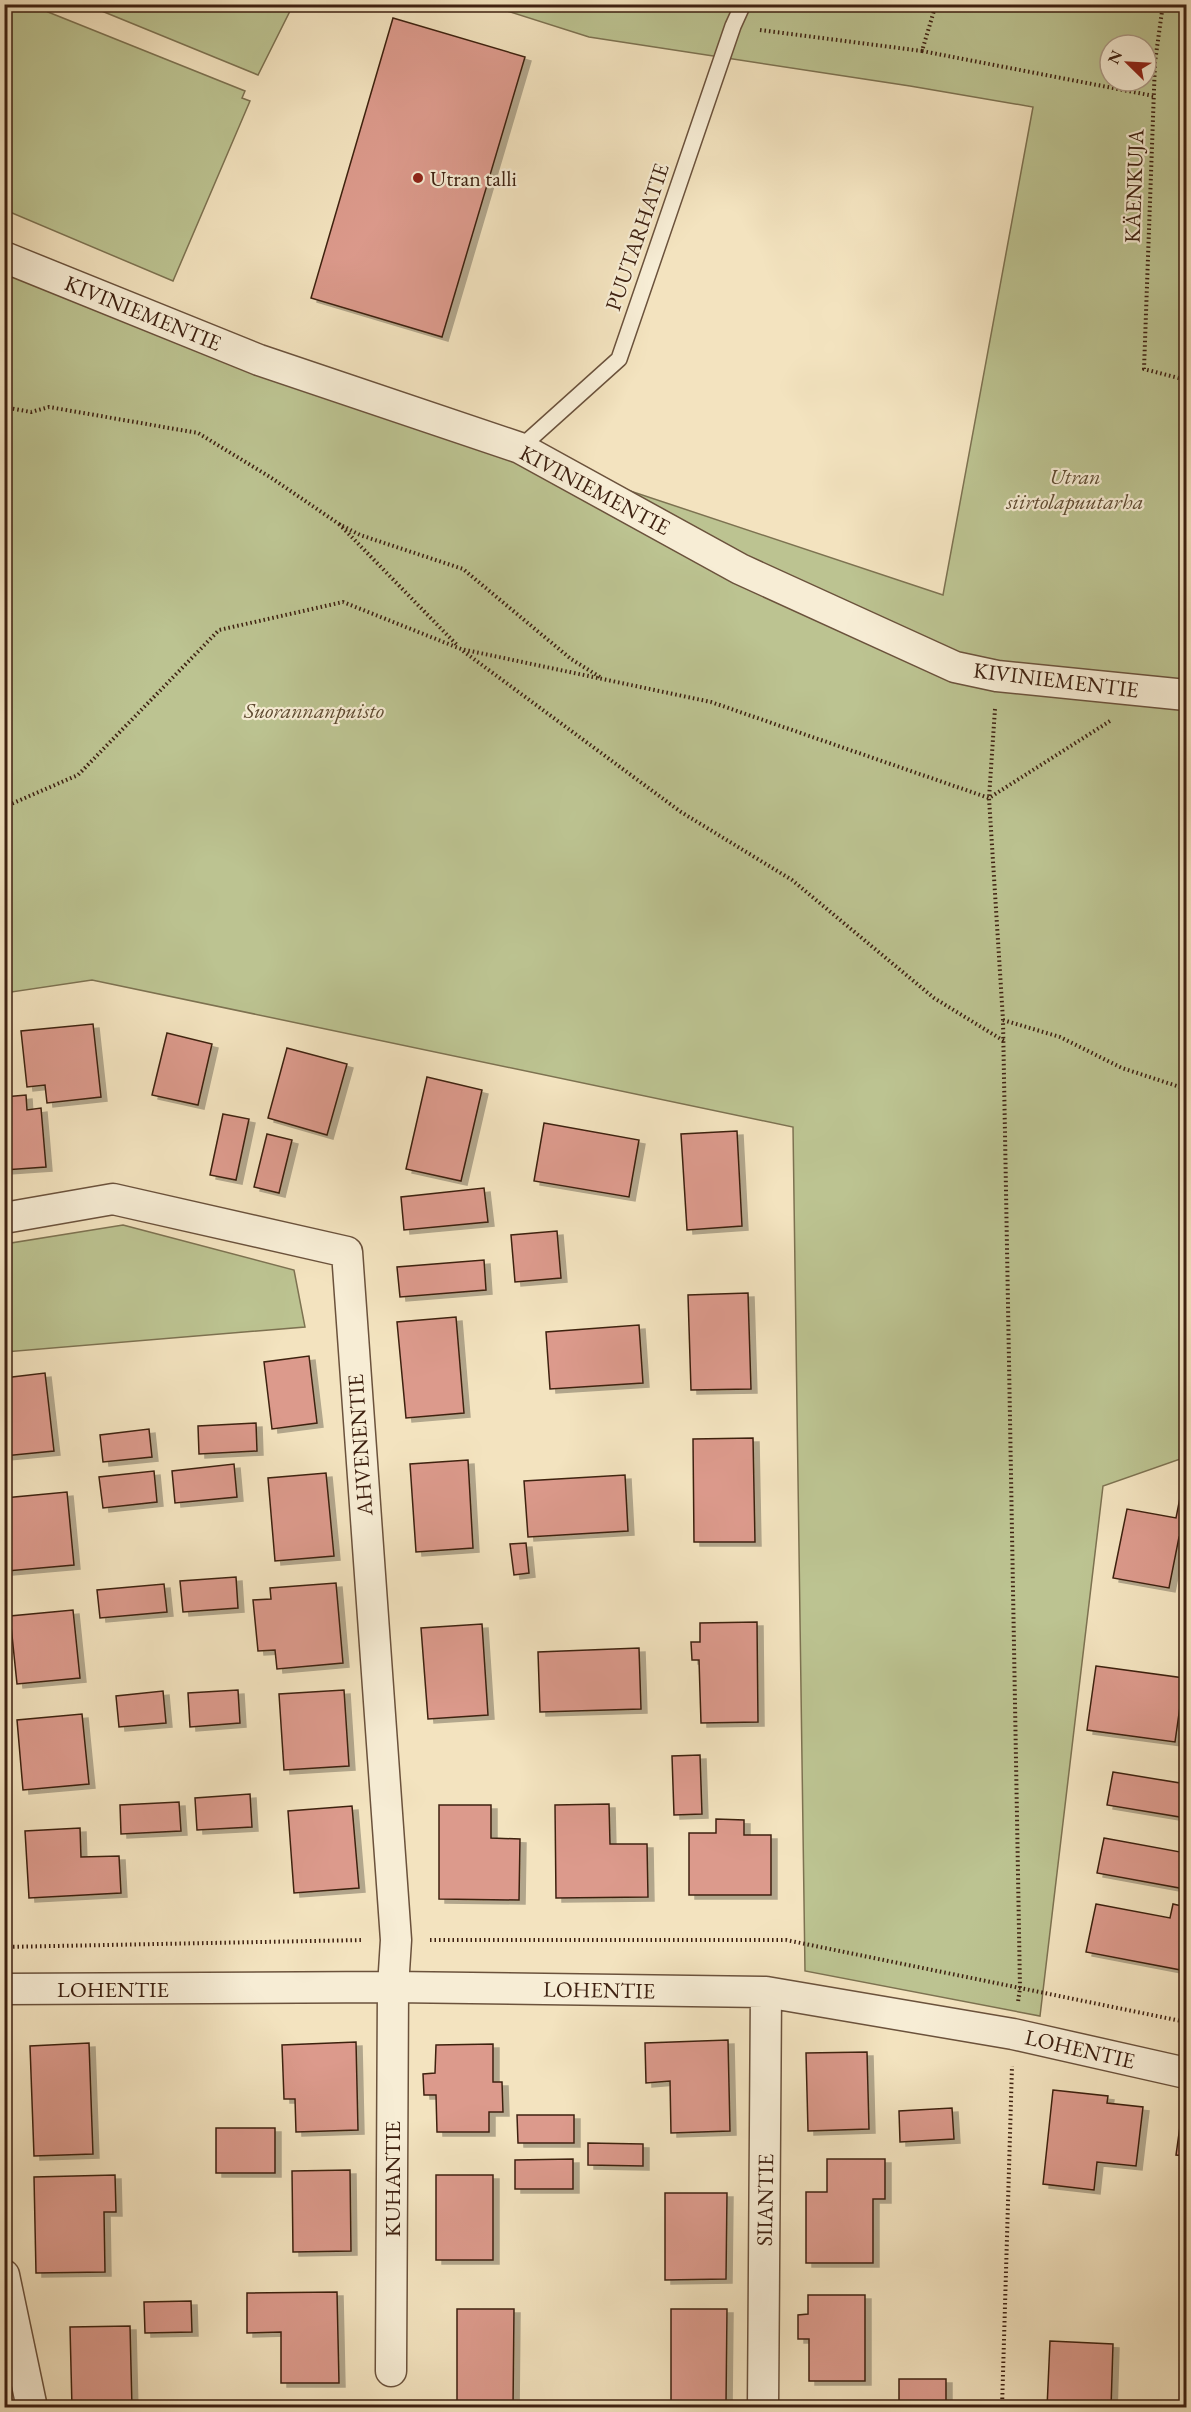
<svg xmlns="http://www.w3.org/2000/svg" width="1191" height="2412" font-family="'EB Garamond',serif">
	<style>
		.green { fill: #bcc391; stroke: #7d7251; stroke-width: 1.5; fill-rule: evenodd }
		.building { fill: #dc9a8c; stroke: #3e2111; stroke-width: 1.5; filter: url(#shadow) }
		.lines { fill: none; stroke-linecap: round; stroke-linejoin: round }
		.service-casing { stroke: #6b523c; stroke-width: 18 }
		.minor-casing { stroke: #6b523c; stroke-width: 33 }
		.path { stroke: #3e2111; stroke-width: 4; stroke-dasharray: 1.5 3; stroke-linecap: butt }
		.service { stroke: #f7edd5; stroke-width: 15 }
		.minor { stroke: #f7edd5; stroke-width: 30 }
		.poi-dot { fill: #8f2418; stroke: #f7edd5; stroke-width: 2 }
		.labels { text-anchor: middle; dominant-baseline: central; stroke-width: 4.5; stroke-linejoin: round; paint-order: stroke }
		.poi-label { font-size: 22px; fill: #3e2111; stroke: #f7edd5; text-anchor: start }
		.street-label { font-size: 22px; fill: #3e2111; stroke: #f7edd5 }
		.park-label { font-size: 22px; font-style: italic; fill: #5e4a31; stroke: #f7edd5 }
	</style>
	<defs>
		<filter id="shadow"><feDropShadow dx="6" dy="4" stdDeviation="0" flood-color="#0004"/></filter>
	</defs>
	<rect width="100%" height="100%" fill="#f3e3bf"/>
	<filter id="stains"><feTurbulence type="fractalNoise" baseFrequency=".00333" numOctaves="4"/><feColorMatrix values="0 0 0 0 .2 0 0 0 0 .09 0 0 0 0 .02 0 0 0 .5 -.17"/></filter>
	<radialGradient id="worn" r=".72"><stop offset=".6" stop-color="#630" stop-opacity="0"/><stop offset="1" stop-color="#630" stop-opacity=".3"/></radialGradient>
	<path class="green" d="M 4,5 L 37,5 L 36,6 L 48,12 L 245,91 L 242,98 L 250,101 L 173,281 L 5,210 Z
		M 87,5 L 293,4 L 293,5 L 258,75 Z
		M 488,5 L 1186,5 L 1186,1457 L 1103,1486 L 1040,2016 L 805,1971 L 793,1127 L 92,980 L 5,993 L 5,262 L 510,451 L 943,595 L 1033,107 L 910,86 L 589,37 ZM 1110,45 L 1146,45 L 1146,81 L 1110,81 Z
		M 123,1225 L 294,1270 L 305,1327 L 5,1352 L 5,1244 Z"/>
	<path class="building" d="M 393,18 L 525,57 L 442,337 L 311,298 Z
		M 93,1024 L 101,1097 L 47,1103 L 45,1085 L 27,1087 L 21,1031 Z
		M 167,1033 L 212,1044 L 198,1105 L 152,1095 Z
		M 287,1048 L 347,1064 L 327,1135 L 268,1118 Z
		M 427,1077 L 482,1090 L 461,1181 L 406,1169 Z
		M 26,1095 L 27,1110 L 41,1108 L 46,1167 L 4,1170 L 4,1097 Z
		M 223,1114 L 249,1119 L 236,1180 L 210,1175 Z
		M 544,1123 L 639,1140 L 629,1197 L 534,1181 Z
		M 737,1131 L 742,1226 L 687,1230 L 681,1134 Z
		M 267,1134 L 292,1140 L 279,1193 L 254,1187 Z
		M 484,1188 L 488,1222 L 404,1230 L 401,1197 Z
		M 557,1231 L 561,1278 L 515,1282 L 511,1235 Z
		M 484,1260 L 486,1290 L 400,1297 L 397,1267 Z
		M 748,1293 L 751,1389 L 691,1390 L 688,1295 Z
		M 456,1317 L 464,1413 L 406,1418 L 397,1322 Z
		M 639,1325 L 643,1383 L 550,1389 L 546,1332 Z
		M 309,1356 L 317,1423 L 272,1429 L 264,1362 Z
		M 45,1373 L 54,1451 L 4,1456 L 4,1378 Z
		M 256,1423 L 257,1451 L 199,1454 L 198,1426 Z
		M 149,1429 L 152,1457 L 103,1462 L 100,1435 Z
		M 753,1438 L 755,1542 L 694,1542 L 693,1439 Z
		M 468,1460 L 473,1548 L 416,1552 L 410,1464 Z
		M 234,1464 L 237,1497 L 175,1503 L 172,1471 Z
		M 154,1471 L 157,1502 L 103,1508 L 99,1477 Z
		M 326,1473 L 334,1556 L 275,1561 L 268,1478 Z
		M 1185,1473 L 1186,1538 L 1179,1537 L 1169,1588 L 1113,1578 L 1127,1509 L 1176,1518 Z
		M 625,1475 L 628,1531 L 528,1537 L 524,1481 Z
		M 67,1492 L 74,1565 L 7,1571 L 4,1498 Z
		M 526,1543 L 529,1573 L 514,1575 L 510,1544 Z
		M 236,1577 L 238,1608 L 183,1612 L 180,1581 Z
		M 336,1583 L 343,1663 L 277,1669 L 275,1650 L 258,1651 L 253,1600 L 271,1599 L 270,1588 Z
		M 164,1584 L 167,1612 L 100,1618 L 97,1590 Z
		M 73,1610 L 80,1678 L 17,1684 L 10,1616 Z
		M 757,1622 L 758,1722 L 701,1723 L 699,1660 L 692,1660 L 691,1642 L 700,1642 L 700,1623 Z
		M 482,1624 L 488,1715 L 428,1719 L 421,1628 Z
		M 639,1648 L 641,1709 L 540,1712 L 538,1652 Z
		M 1096,1666 L 1184,1678 L 1175,1742 L 1087,1730 Z
		M 238,1690 L 240,1723 L 190,1727 L 188,1693 Z
		M 344,1690 L 349,1766 L 284,1770 L 279,1694 Z
		M 163,1691 L 166,1723 L 119,1727 L 116,1696 Z
		M 82,1714 L 89,1784 L 23,1790 L 17,1720 Z
		M 700,1755 L 702,1814 L 674,1815 L 672,1756 Z
		M 1113,1772 L 1186,1784 L 1186,1818 L 1107,1805 Z
		M 250,1794 L 252,1827 L 197,1830 L 195,1798 Z
		M 179,1802 L 181,1831 L 121,1834 L 120,1805 Z
		M 609,1804 L 610,1844 L 647,1844 L 648,1897 L 556,1898 L 555,1805 Z
		M 439,1805 L 491,1805 L 491,1838 L 520,1839 L 519,1900 L 439,1899 Z
		M 352,1806 L 359,1888 L 294,1893 L 288,1811 Z
		M 716,1819 L 744,1820 L 744,1835 L 771,1835 L 771,1895 L 689,1895 L 689,1833 L 716,1833 Z
		M 80,1828 L 81,1857 L 119,1856 L 121,1893 L 29,1898 L 25,1831 Z
		M 1104,1838 L 1186,1853 L 1185,1889 L 1097,1873 Z
		M 1096,1904 L 1170,1918 L 1173,1904 L 1186,1907 L 1186,1971 L 1086,1952 Z
		M 728,2040 L 730,2131 L 671,2133 L 670,2081 L 646,2083 L 645,2043 Z
		M 356,2042 L 358,2130 L 296,2132 L 295,2099 L 284,2099 L 282,2045 Z
		M 89,2043 L 93,2154 L 34,2156 L 30,2046 Z
		M 493,2044 L 493,2082 L 502,2082 L 503,2112 L 489,2112 L 489,2132 L 437,2132 L 436,2095 L 424,2095 L 423,2074 L 435,2073 L 436,2045 Z
		M 867,2052 L 869,2129 L 808,2131 L 806,2053 Z
		M 1053,2090 L 1108,2096 L 1107,2103 L 1143,2107 L 1136,2166 L 1097,2162 L 1094,2190 L 1043,2184 Z
		M 952,2108 L 954,2139 L 900,2142 L 899,2111 Z
		M 1182,2112 L 1186,2113 L 1186,2156 L 1176,2155 Z
		M 517,2115 L 574,2115 L 574,2143 L 518,2143 Z
		M 216,2128 L 275,2128 L 275,2173 L 216,2173 Z
		M 588,2143 L 643,2144 L 643,2166 L 588,2165 Z
		M 573,2159 L 573,2189 L 515,2189 L 515,2160 Z
		M 827,2159 L 885,2159 L 885,2199 L 873,2199 L 873,2263 L 806,2263 L 806,2192 L 827,2192 Z
		M 350,2170 L 351,2251 L 293,2252 L 292,2171 Z
		M 115,2175 L 116,2212 L 104,2212 L 105,2272 L 36,2273 L 34,2177 Z
		M 436,2175 L 493,2175 L 493,2260 L 436,2260 Z
		M 665,2193 L 727,2193 L 726,2279 L 665,2280 Z
		M 337,2292 L 339,2383 L 281,2383 L 281,2332 L 247,2333 L 247,2293 Z
		M 808,2295 L 865,2295 L 865,2381 L 809,2381 L 809,2339 L 798,2339 L 798,2315 L 808,2314 Z
		M 191,2301 L 192,2332 L 145,2333 L 144,2302 Z
		M 457,2309 L 514,2309 L 513,2408 L 457,2408 Z
		M 671,2309 L 727,2309 L 726,2404 L 671,2404 Z
		M 130,2326 L 132,2408 L 72,2408 L 70,2327 Z
		M 1050,2341 L 1113,2344 L 1111,2408 L 1047,2408 Z
		M 899,2379 L 946,2379 L 946,2408 L 899,2408 Z"/>
	<g class="lines">
		<g class="service-casing">
			<path id="service" d="M 520,448 L 619,359 L 733,26 L 743,4"/>
		</g>
		<g class="minor-casing">
			<path id="minor" d="M 4,257 L 259,360 L 520,448 L 740,569 L 955,667 L 997,676 L 1186,695
				M 4,1218 L 113,1199 L 347,1252 L 396,1940 L 393,1987 L 391,2371
				M 4,1989 L 393,1987 L 766,1992 L 1013,2034 L 1186,2073
				M 4,2275 L 32,2408
				M 763,2408 L 766,1992"/>
		</g>
		<path class="path" d="M 1163,4 L 1155,62 L 1144,369 L 1186,380
			M 760,30 L 922,51 L 936,4
			M 922,51 L 1154,96
			M 4,407 L 31,412 L 49,407 L 198,433 L 270,477 L 339,524 L 360,535 L 463,569 L 571,659 L 600,677
			M 339,524 L 458,646
			M 463,651 L 681,812 L 792,880 L 934,998 L 1004,1041
			M 995,709 L 989,798 L 1003,1020 L 1020,1988 L 1018,2002
			M 4,807 L 78,775 L 219,630 L 343,602 L 461,649 L 711,702 L 989,798 L 1110,721
			M 1003,1020 L 1060,1037 L 1122,1068 L 1186,1089
			M 430,1940 L 786,1940 L 1186,2022
			M 4,1947 L 363,1940
			M 1002,2408 L 1012,2066"/>
		<use href="#service" class="service"/>
		<use href="#minor" class="minor"/>
	</g>
	<circle class="poi-dot" cx="418" cy="178" r="6"/>
	<g class="labels">
		<g class="poi-label">
			<text x="430" y="178">Utran talli</text>
		</g>
		<g class="street-label">
			<text transform="translate(1134 186) rotate(-88)">KÄENKUJA</text>
			<text transform="translate(637 237) rotate(-71)">PUUTARHATIE</text>
			<text transform="translate(143 313) rotate(22)">KIVINIEMENTIE</text>
			<text transform="translate(595 490) rotate(28)">KIVINIEMENTIE</text>
			<text transform="translate(1056 680) rotate(7)">KIVINIEMENTIE</text>
			<text transform="translate(360 1445) rotate(-94)">AHVENENTIE</text>
			<text x="113" y="1989">LOHENTIE</text>
			<text transform="translate(599 1990) rotate(1)">LOHENTIE</text>
			<text transform="translate(1080 2049) rotate(13)">LOHENTIE</text>
			<text transform="translate(392 2179) rotate(-90)">KUHANTIE</text>
			<text transform="translate(765 2200) rotate(-89)">SIIANTIE</text>
		</g>
		<g class="park-label">
			<text x="1075" y="476">Utran<tspan x="1075" dy="25">siirtolapuutarha</tspan></text>
			<text x="314" y="710">Suorannanpuisto</text>
		</g>
	</g>
	<rect width="1191" height="2412" fill="none" stroke="#f3e3bf" stroke-width="24"/>
	<rect x="6" y="6" width="1179" height="2400" fill="none" stroke="#3e2111" stroke-width="3"/>
	<rect x="12" y="12" width="1167" height="2388" fill="none" stroke="#3e2111" stroke-width="1.5"/>
	<g transform="translate(1128 63) rotate(294)"><circle r="28" fill="#f7edd5" stroke="#ad9b87" stroke-width="1.5"/>
	<path d="M0-4.5L10 22L0 15L-10 22Z" fill="#8f2418"/>
	<text y="-9" font-size="16" font-weight="bold" text-anchor="middle" fill="#3e2111">N</text>
	</g>
	<rect width="100%" height="100%" filter="url(#stains)"/>
	<rect width="100%" height="100%" fill="url(#worn)"/>
</svg>
